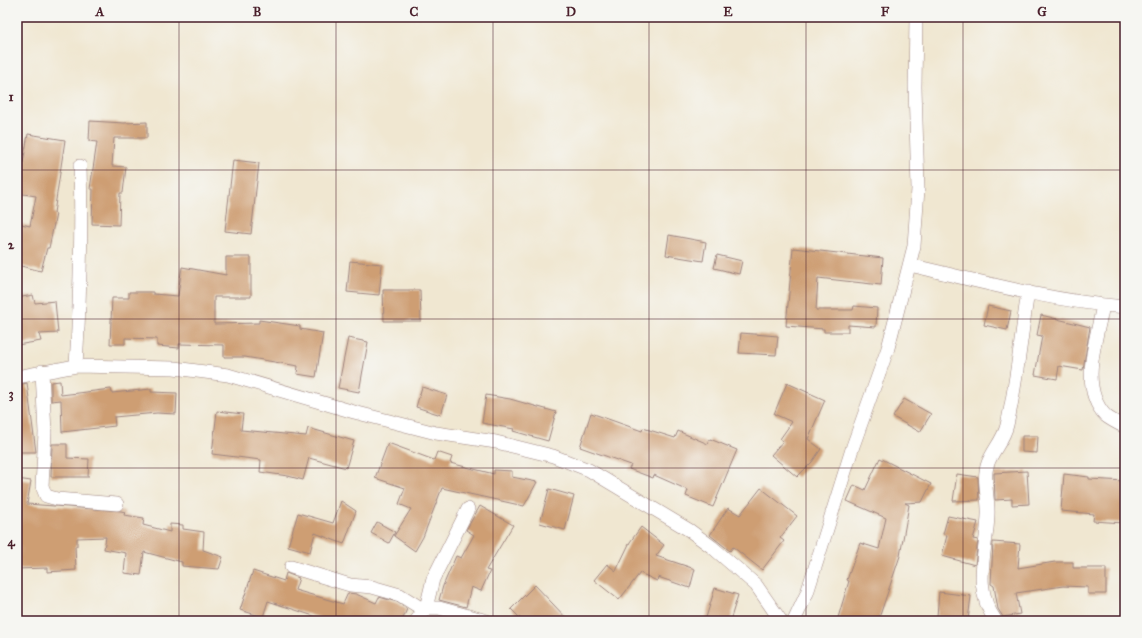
<svg xmlns="http://www.w3.org/2000/svg" width="1142" height="638" font-family="'IM FELL Great Primer',serif">
	<style>
		.building { fill: #ce9e73 }
		.lines { fill: none; stroke-linecap: round; stroke-linejoin: round }
		.street-casing { stroke: #9d837e; stroke-width: 14 }
		.street { stroke: #fff; stroke-width: 13 }
		.grid { fill: none; stroke: #4a1f2b; stroke-width: 1; stroke-opacity: 0.55 }
		.neatline { fill: none; stroke: #4a1f2b; stroke-width: 1.5 }
		.grid-label { font-size: 13px; text-anchor: middle; font-weight: bold; fill: #4a1f2b }
	</style>
	<rect width="100%" height="100%" fill="#f6f6f2"/>
	<filter id="ink" filterUnits="userSpaceOnUse"><feTurbulence type="fractalNoise" baseFrequency=".025" numOctaves="2"/><feDisplacementMap in="SourceGraphic" scale="8" xChannelSelector="R" yChannelSelector="G"/><feConvolveMatrix kernelMatrix="1 2 1 2 8 2 1 2 1" color-interpolation-filters="sRGB"/></filter>
	<filter id="wash" filterUnits="userSpaceOnUse"><feTurbulence type="fractalNoise" baseFrequency=".012" numOctaves="4" result="noise"/><feDisplacementMap in="SourceGraphic" scale="16" xChannelSelector="R" yChannelSelector="G"/><feGaussianBlur stdDeviation="0.9" result="paint"/><feColorMatrix in="noise" values="0 0 0 0 0 0 0 0 0 0 0 0 0 0 0 0 0 1.4 0 .05"/><feComposite in="paint" operator="in"/></filter>
	<g filter="url(#wash)">
		<rect width="100%" height="100%" fill="#f0e7d1"/>
		<g id="blocks">
			<path class="building" d="M 90,121 L 124,123 L 147,122 L 147,138 L 114,138 L 112,166 L 126,167 L 123,193 L 120,193 L 119,225 L 92,224 L 93,189 L 90,189 L 97,142 L 89,141 Z
				M 28,134 L 65,140 L 54,213 L 56,214 L 49,248 L 47,248 L 41,271 L 17,265 L 17,223 L 30,226 L 36,196 L 17,193 L 21,162 L 23,163 Z
				M 233,160 L 259,163 L 251,234 L 225,231 Z
				M 669,235 L 706,242 L 703,261 L 666,255 Z
				M 793,248 L 883,258 L 881,285 L 818,278 L 816,310 L 853,310 L 854,306 L 877,308 L 876,327 L 848,325 L 848,332 L 824,332 L 824,329 L 786,326 Z
				M 717,255 L 742,261 L 739,274 L 714,268 Z
				M 226,257 L 251,257 L 251,297 L 214,297 L 214,324 L 259,323 L 259,320 L 300,326 L 300,329 L 323,333 L 316,377 L 297,374 L 298,366 L 245,357 L 224,357 L 224,345 L 179,344 L 179,348 L 157,346 L 157,339 L 125,338 L 125,344 L 110,344 L 112,298 L 129,298 L 129,292 L 153,292 L 153,294 L 178,296 L 182,267 L 226,275 Z
				M 350,261 L 382,264 L 379,295 L 347,292 Z
				M 383,290 L 420,290 L 421,321 L 384,321 Z
				M 33,295 L 35,303 L 55,301 L 58,333 L 39,334 L 41,341 L 17,345 L 17,298 Z
				M 988,306 L 1011,311 L 1007,330 L 984,325 Z
				M 1041,315 L 1090,327 L 1083,370 L 1059,366 L 1057,379 L 1035,375 L 1042,336 L 1037,335 Z
				M 741,333 L 778,336 L 776,355 L 739,353 Z
				M 348,338 L 368,342 L 359,392 L 338,388 Z
				M 60,381 L 61,395 L 111,389 L 112,393 L 151,389 L 151,392 L 177,393 L 176,414 L 157,413 L 114,417 L 115,426 L 62,432 L 61,400 L 51,401 L 51,382 Z
				M 27,383 L 36,452 L 17,452 L 17,385 Z
				M 787,383 L 825,400 L 808,439 L 821,449 L 812,462 L 797,477 L 771,455 L 783,441 L 780,439 L 792,422 L 774,414 Z
				M 422,387 L 447,395 L 441,415 L 416,407 Z
				M 486,395 L 510,399 L 556,412 L 548,441 L 513,431 L 514,429 L 482,423 Z
				M 904,399 L 931,414 L 920,432 L 893,417 Z
				M 217,411 L 243,414 L 241,430 L 306,436 L 308,428 L 354,441 L 346,468 L 309,458 L 303,480 L 288,476 L 260,472 L 261,460 L 212,454 Z
				M 591,413 L 642,431 L 643,428 L 675,438 L 678,431 L 708,444 L 710,439 L 737,450 L 713,507 L 686,496 L 688,490 L 654,475 L 653,478 L 629,469 L 631,465 L 580,447 Z
				M 1022,436 L 1038,436 L 1037,453 L 1022,452 Z
				M 388,443 L 434,460 L 437,452 L 452,457 L 450,463 L 494,474 L 494,470 L 512,471 L 512,477 L 537,482 L 524,506 L 442,488 L 423,537 L 415,551 L 394,536 L 411,509 L 399,504 L 405,488 L 375,478 Z
				M 52,444 L 67,444 L 67,458 L 89,459 L 88,477 L 51,477 Z
				M 880,458 L 931,484 L 922,502 L 905,503 L 909,505 L 900,556 L 878,621 L 837,621 L 849,581 L 847,580 L 860,543 L 879,549 L 886,518 L 847,501 L 854,485 L 865,490 Z
				M 1027,471 L 1029,504 L 1012,505 L 1012,499 L 995,500 L 994,473 Z
				M 957,474 L 978,477 L 979,500 L 953,501 Z
				M 1064,474 L 1089,477 L 1089,479 L 1125,481 L 1124,523 L 1093,521 L 1094,514 L 1061,511 Z
				M 17,479 L 31,481 L 27,504 L 121,511 L 125,512 L 124,515 L 144,518 L 143,525 L 170,532 L 170,524 L 183,525 L 183,529 L 204,532 L 203,550 L 223,557 L 219,569 L 182,566 L 182,562 L 144,552 L 141,575 L 124,573 L 126,553 L 104,549 L 106,537 L 77,538 L 77,546 L 75,546 L 76,570 L 47,572 L 47,568 L 17,569 Z
				M 761,488 L 797,516 L 780,538 L 784,541 L 762,570 L 733,547 L 730,551 L 710,535 L 728,508 L 740,515 Z
				M 549,489 L 574,496 L 565,530 L 540,523 Z
				M 341,501 L 356,511 L 344,544 L 315,533 L 310,552 L 288,546 L 298,513 L 333,523 Z
				M 480,506 L 513,525 L 486,570 L 490,571 L 481,591 L 471,587 L 466,607 L 439,600 L 443,586 L 456,556 L 461,558 L 474,535 L 466,530 Z
				M 948,516 L 978,522 L 973,539 L 978,540 L 975,565 L 942,556 L 947,535 L 943,534 Z
				M 377,522 L 395,532 L 389,543 L 371,533 Z
				M 641,527 L 664,545 L 656,556 L 695,569 L 690,588 L 658,577 L 657,581 L 640,573 L 619,600 L 594,580 L 607,564 L 616,571 L 630,542 Z
				M 993,542 L 1020,544 L 1018,568 L 1055,562 L 1073,562 L 1073,568 L 1106,568 L 1106,594 L 1088,594 L 1088,587 L 1063,586 L 1016,593 L 1020,614 L 1003,617 L 998,609 L 994,586 L 991,584 Z
				M 253,571 L 284,581 L 286,573 L 299,578 L 295,590 L 343,604 L 348,593 L 356,594 L 376,603 L 379,597 L 397,602 L 407,609 L 402,621 L 329,621 L 268,601 L 263,617 L 240,610 Z
				M 535,585 L 569,621 L 523,621 L 511,609 Z
				M 715,588 L 738,595 L 730,621 L 705,621 Z
				M 939,592 L 971,596 L 968,620 L 937,616 Z"/>
		</g>
	</g>
	<g filter="url(#ink)">
		<use href="#blocks" fill-opacity="0" stroke="#9d837e" stroke-width="1"/>
		<g class="lines">
			<g class="street-casing">
				<path id="street" d="M 910,265 C 981,282 1052,301 1125,307
					M 1103,305 C 1097,339 1078,387 1106,416 C 1111,420 1119,424 1125,427
					M 76,366 C 80,299 82,233 80,166
					M 42,371 L 45,433 L 42,486 L 46,496 L 57,499 L 117,504
					M 17,377 L 76,366 L 174,368 L 228,375 L 354,412 L 436,433 L 496,442 L 553,456 L 589,470 L 689,530 L 712,547 L 756,585 L 781,621
					M 291,567 L 350,585 L 372,587 L 400,595 L 424,610
					M 426,608 L 433,579 L 468,509
					M 416,621 L 426,608 L 439,608 L 487,621
					M 794,621 L 807,593 L 853,446 L 888,348 L 914,246 L 918,189 L 915,87 L 916,17
					M 996,621 C 971,587 987,552 988,515 C 989,498 982,479 988,463 C 993,450 1004,439 1007,425 C 1017,382 1021,336 1028,292"/>
			</g>
			<use href="#street" class="street"/>
		</g>
	</g>
	<path class="grid" d="M 179,17 L 179,621M 336,17 L 336,621M 493,17 L 493,621M 649,17 L 649,621M 806,17 L 806,621M 963,17 L 963,621M 17,170 L 1125,170M 17,319 L 1125,319M 17,468 L 1125,468"/>
	<rect width="1142" height="638" fill="none" stroke="#f6f6f2" stroke-width="44"/>
	<rect x="22" y="22" width="1098" height="594" class="neatline"/>
	<g class="grid-label">
		<text x="100" y="16">A</text>
		<text x="257" y="16">B</text>
		<text x="414" y="16">C</text>
		<text x="571" y="16">D</text>
		<text x="728" y="16">E</text>
		<text x="885" y="16">F</text>
		<text x="1042" y="16">G</text>
		<text x="11" y="101">1</text>
		<text x="11" y="249">2</text>
		<text x="11" y="398">3</text>
		<text x="11" y="546">4</text>
	</g>
</svg>
